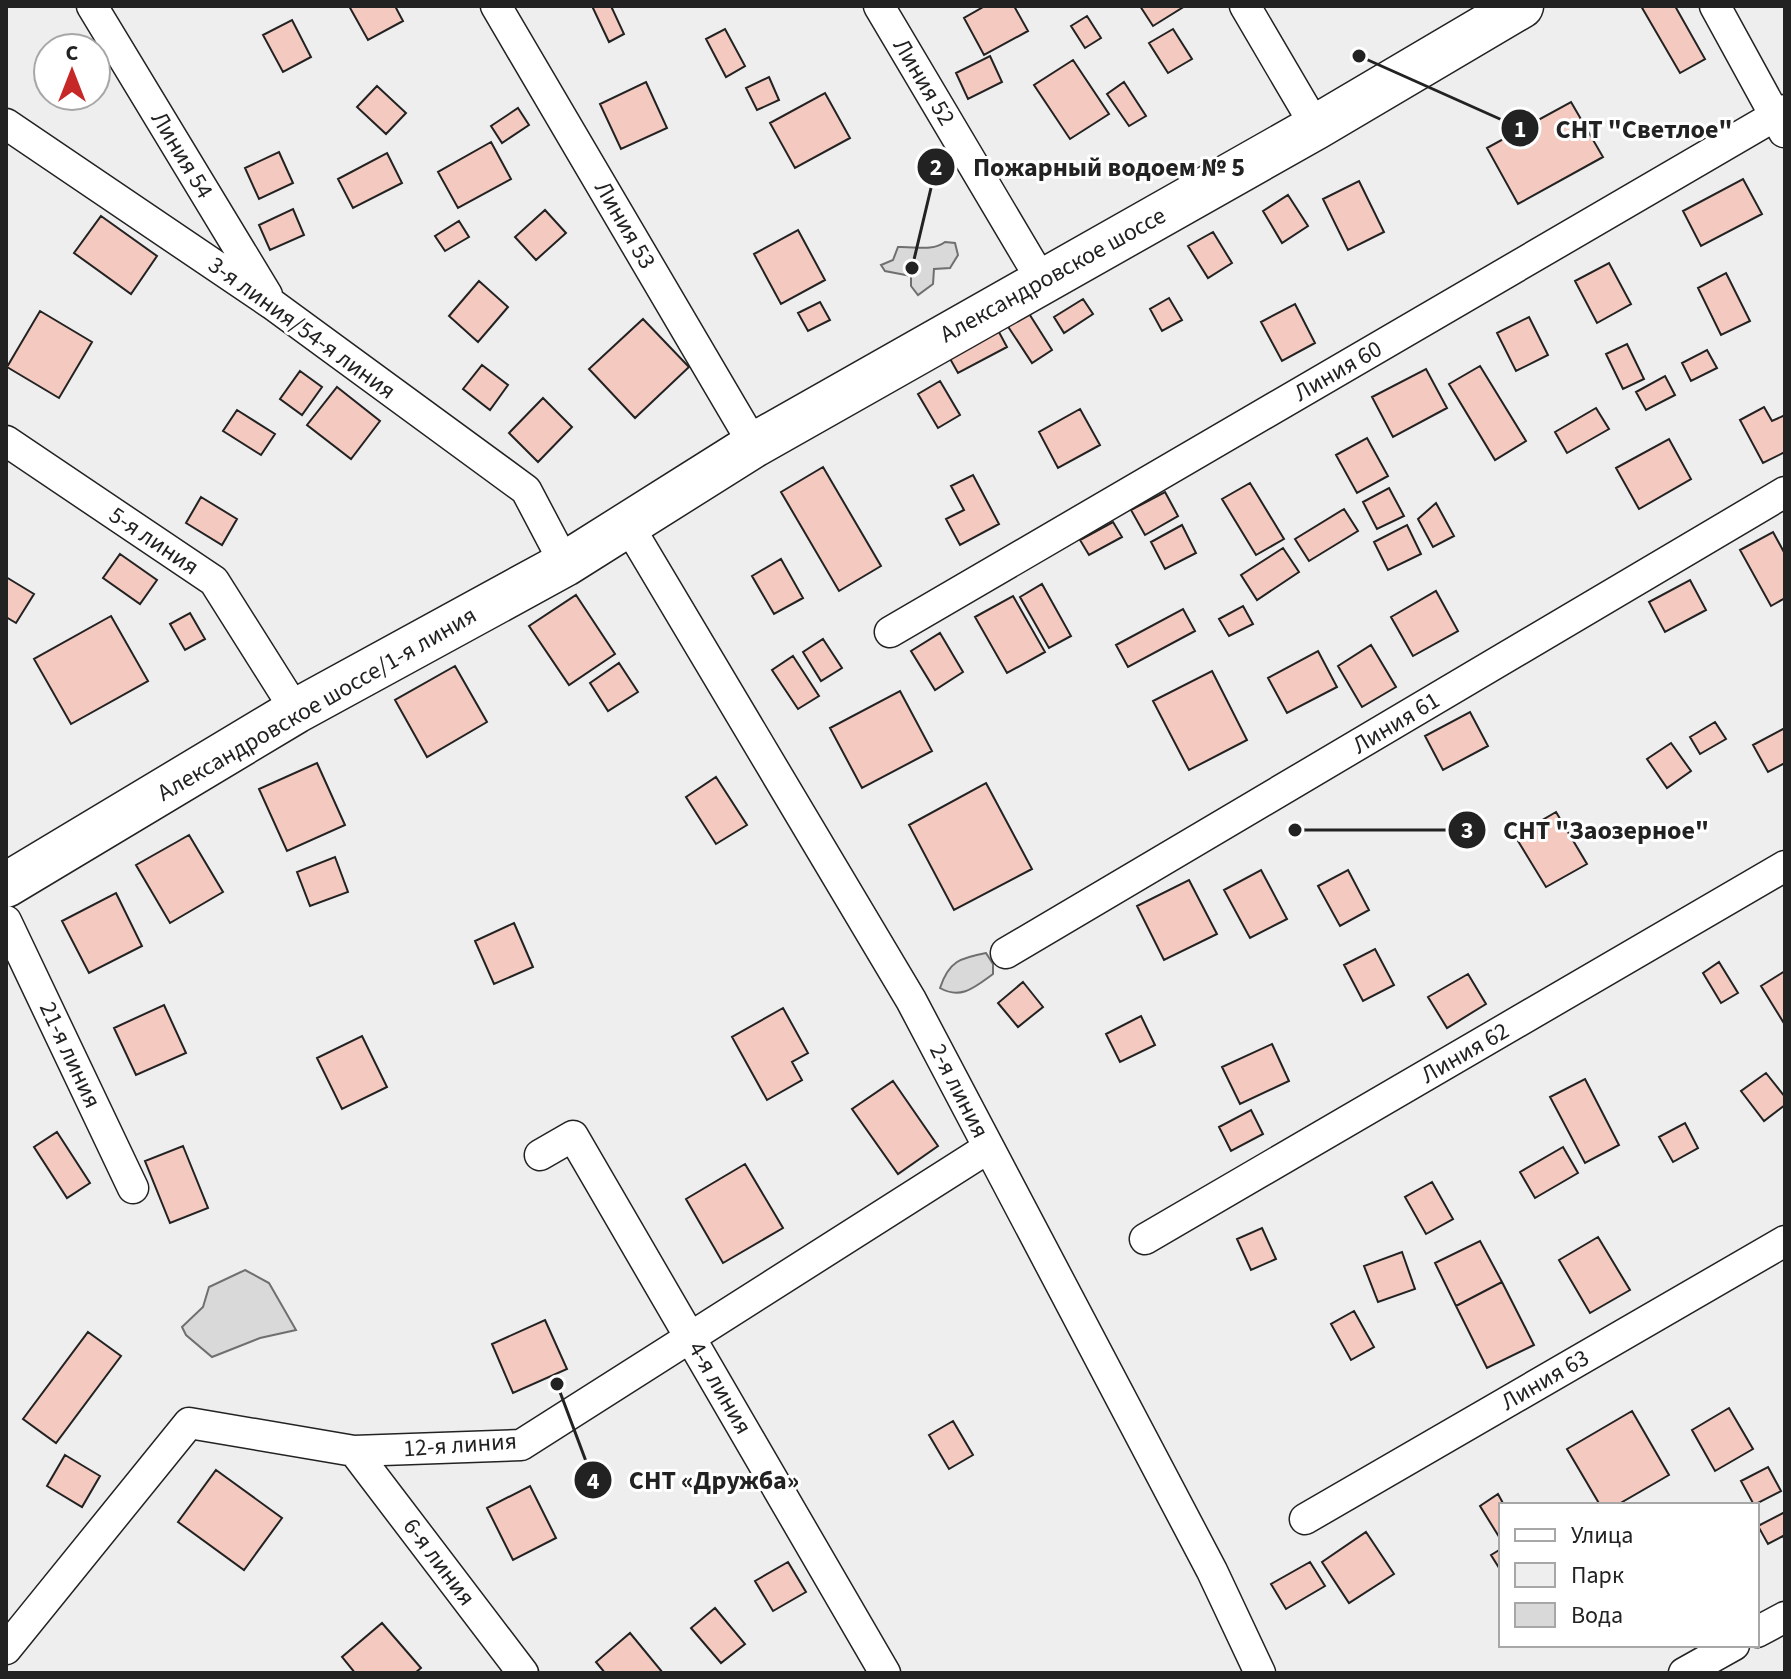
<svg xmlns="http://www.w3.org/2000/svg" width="1791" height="1679" font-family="'Source Sans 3',sans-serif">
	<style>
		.green { fill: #eee; stroke: #6f6f6f; stroke-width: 2; fill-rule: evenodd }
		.water { fill: #d9d9d9; stroke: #6f6f6f; stroke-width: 2 }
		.building { fill: #f3c9c0; stroke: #222; stroke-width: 2 }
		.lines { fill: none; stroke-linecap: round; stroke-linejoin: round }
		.street-casing { stroke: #222; stroke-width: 33 }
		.secondary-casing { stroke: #222; stroke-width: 47 }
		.street { stroke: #fff; stroke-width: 30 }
		.secondary { stroke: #fff; stroke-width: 44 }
		.labels { text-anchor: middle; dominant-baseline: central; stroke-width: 6; stroke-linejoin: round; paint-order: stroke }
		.street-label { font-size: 24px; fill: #222; stroke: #fff }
		.leader { fill: none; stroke: #222; stroke-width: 3 }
		.callout-dot { fill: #222; stroke: #fff; stroke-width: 3 }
		.mark-label { font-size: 24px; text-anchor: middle; font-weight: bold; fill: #fff }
		.callout-label { font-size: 26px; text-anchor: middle; font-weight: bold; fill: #222; stroke: #fff; stroke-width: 6; stroke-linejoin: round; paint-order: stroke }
	</style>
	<rect width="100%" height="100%" fill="#fff"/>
	<path class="green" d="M 6,6 L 1785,6 L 1785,1673 L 6,1673 ZM 48,48 L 96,48 L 96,96 L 48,96 ZM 1501,1505 L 1757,1505 L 1757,1645 L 1501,1645 Z"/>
	<path class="water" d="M 945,242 L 955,243 L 958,255 L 950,268 L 934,269 L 933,284 L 918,295 L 911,286 L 911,276 L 885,271 L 881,265 L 893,260 L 898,247 C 914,246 932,252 945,242 Z
		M 986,953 L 993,964 L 993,974 C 975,987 961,1000 940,988 C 949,961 960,958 986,953 Z
		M 245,1270 L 269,1283 L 296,1330 L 260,1338 L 212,1357 L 186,1335 L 182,1327 L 203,1307 L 209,1287 Z"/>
	<path class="building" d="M 349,6 L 395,6 L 403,21 L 368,40 Z
		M 592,6 L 611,6 L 624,34 L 609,42 Z
		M 985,6 L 1014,6 L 1028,31 L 984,55 L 964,18 Z
		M 1140,6 L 1185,6 L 1153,26 Z
		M 1641,6 L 1675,6 L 1705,59 L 1680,73 Z
		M 1087,16 L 1101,38 L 1085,48 L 1071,26 Z
		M 292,20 L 311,57 L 283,72 L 263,35 Z
		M 725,29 L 745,66 L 726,77 L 706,39 Z
		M 1173,29 L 1192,59 L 1168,73 L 1149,43 Z
		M 990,56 L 1002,82 L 968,99 L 956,73 Z
		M 1073,60 L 1109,114 L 1070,139 L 1034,85 Z
		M 769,77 L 779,100 L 757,110 L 746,88 Z
		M 646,82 L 667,128 L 621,149 L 600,104 Z
		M 1124,82 L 1146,116 L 1129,126 L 1107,94 Z
		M 377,86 L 406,113 L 386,134 L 357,107 Z
		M 825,93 L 850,138 L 795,168 L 770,123 Z
		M 1571,102 L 1603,157 L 1518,204 L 1487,148 Z
		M 518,108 L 529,125 L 502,143 L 491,126 Z
		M 491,142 L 511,179 L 458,208 L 438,172 Z
		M 279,152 L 293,183 L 259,199 L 245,168 Z
		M 387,153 L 402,183 L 353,208 L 338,179 Z
		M 1743,179 L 1762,214 L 1701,246 L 1683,211 Z
		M 1359,181 L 1384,232 L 1348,250 L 1323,199 Z
		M 1288,195 L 1308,226 L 1282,243 L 1263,211 Z
		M 293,209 L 304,235 L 270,250 L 259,225 Z
		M 545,210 L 566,233 L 536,260 L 515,237 Z
		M 101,216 L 157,256 L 131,294 L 74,253 Z
		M 459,221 L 469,237 L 445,251 L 435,236 Z
		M 798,230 L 825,280 L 781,304 L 754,254 Z
		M 1213,232 L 1232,263 L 1208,278 L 1188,246 Z
		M 1609,263 L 1631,304 L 1597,323 L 1575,281 Z
		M 1726,273 L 1750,321 L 1721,335 L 1698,288 Z
		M 479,281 L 508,307 L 478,342 L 449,316 Z
		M 1169,298 L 1182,320 L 1162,331 L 1150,309 Z
		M 1083,299 L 1093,314 L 1064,333 L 1054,317 Z
		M 820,302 L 830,320 L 808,331 L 798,313 Z
		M 1295,304 L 1315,343 L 1282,361 L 1261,322 Z
		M 40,311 L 92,342 L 59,398 L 7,367 Z
		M 1028,312 L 1052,350 L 1032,363 L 1007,325 Z
		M 1529,317 L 1548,355 L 1516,371 L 1497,333 Z
		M 643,319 L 689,367 L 635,418 L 589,369 Z
		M 993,321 L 1007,347 L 958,373 L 944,348 Z
		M 1627,344 L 1644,379 L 1623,389 L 1606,354 Z
		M 1707,350 L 1717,368 L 1691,381 L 1682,363 Z
		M 482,365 L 508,385 L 490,410 L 463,389 Z
		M 1480,366 L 1526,441 L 1495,460 L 1449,384 Z
		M 1426,369 L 1447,408 L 1393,437 L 1372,397 Z
		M 300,371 L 322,387 L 302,415 L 280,399 Z
		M 1665,376 L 1675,395 L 1646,410 L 1636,392 Z
		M 940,381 L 960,415 L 938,428 L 918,394 Z
		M 337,387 L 380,421 L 351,459 L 307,425 Z
		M 543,398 L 572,427 L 538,462 L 509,433 Z
		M 1764,407 L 1772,421 L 1785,415 L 1785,452 L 1763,463 L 1740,420 Z
		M 1596,408 L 1609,429 L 1567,453 L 1555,432 Z
		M 1080,409 L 1100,445 L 1058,468 L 1039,432 Z
		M 237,410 L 275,434 L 261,455 L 223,431 Z
		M 1367,438 L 1388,476 L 1357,493 L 1336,455 Z
		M 1669,439 L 1691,479 L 1639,509 L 1616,468 Z
		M 823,467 L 881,566 L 839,591 L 781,492 Z
		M 973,475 L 999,524 L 960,545 L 946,519 L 964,510 L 951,486 Z
		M 1250,483 L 1284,539 L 1256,555 L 1222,499 Z
		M 1389,488 L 1404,516 L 1377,529 L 1363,502 Z
		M 1165,492 L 1178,516 L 1145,535 L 1131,510 Z
		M 201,497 L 237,519 L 222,545 L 186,523 Z
		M 1436,503 L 1454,536 L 1433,547 L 1418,519 Z
		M 1344,509 L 1358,531 L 1309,561 L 1295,539 Z
		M 1113,522 L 1122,537 L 1089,555 L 1080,540 Z
		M 1182,525 L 1196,553 L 1165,569 L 1151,542 Z
		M 1407,525 L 1421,554 L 1388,570 L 1374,542 Z
		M 1773,532 L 1785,554 L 1785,598 L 1771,606 L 1740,550 Z
		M 1283,548 L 1299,572 L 1257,600 L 1241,575 Z
		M 120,554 L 157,580 L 140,604 L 103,578 Z
		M 781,559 L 803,598 L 774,614 L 752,576 Z
		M 6,577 L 34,594 L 16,623 L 6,617 Z
		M 1690,580 L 1706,610 L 1665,632 L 1649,602 Z
		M 1042,584 L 1071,636 L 1049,648 L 1020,597 Z
		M 1436,591 L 1458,631 L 1413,656 L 1391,617 Z
		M 576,595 L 615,654 L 569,685 L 529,626 Z
		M 1013,596 L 1045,652 L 1007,673 L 975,617 Z
		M 1243,606 L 1253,624 L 1229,636 L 1219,619 Z
		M 1183,609 L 1195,631 L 1128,667 L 1116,645 Z
		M 190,613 L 205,639 L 185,650 L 170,624 Z
		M 111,616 L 148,681 L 71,724 L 34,659 Z
		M 940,633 L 963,672 L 935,690 L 911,651 Z
		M 823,639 L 842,668 L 821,681 L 803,652 Z
		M 1371,645 L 1396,687 L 1362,707 L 1338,666 Z
		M 1318,651 L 1337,687 L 1287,713 L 1268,678 Z
		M 793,656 L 819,696 L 798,709 L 772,670 Z
		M 619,663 L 638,692 L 608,711 L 590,683 Z
		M 455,666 L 487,722 L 427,757 L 395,700 Z
		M 1212,671 L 1247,740 L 1189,770 L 1153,701 Z
		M 900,691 L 932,751 L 862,788 L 830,728 Z
		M 1470,712 L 1488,746 L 1443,770 L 1425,736 Z
		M 1715,722 L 1726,739 L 1700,754 L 1690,737 Z
		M 1785,728 L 1785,763 L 1768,772 L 1753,745 Z
		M 1671,743 L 1691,771 L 1667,788 L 1647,759 Z
		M 317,763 L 345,825 L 287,851 L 259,789 Z
		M 716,777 L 747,825 L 716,844 L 686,797 Z
		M 986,783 L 1032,869 L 954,910 L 909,825 Z
		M 1556,812 L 1587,864 L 1546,887 L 1515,836 Z
		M 189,835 L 223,892 L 170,923 L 136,865 Z
		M 335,857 L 348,892 L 310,906 L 297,872 Z
		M 1261,870 L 1287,919 L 1250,938 L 1224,890 Z
		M 1348,870 L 1369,910 L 1340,926 L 1318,886 Z
		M 1189,880 L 1217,934 L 1164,960 L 1137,906 Z
		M 116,893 L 142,946 L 89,973 L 62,921 Z
		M 514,923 L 533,967 L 494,984 L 475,941 Z
		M 1375,949 L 1394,985 L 1363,1001 L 1344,965 Z
		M 1719,962 L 1738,993 L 1721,1003 L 1703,973 Z
		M 1785,971 L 1785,1025 L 1761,986 Z
		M 1468,974 L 1486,1004 L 1447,1028 L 1428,997 Z
		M 1023,982 L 1043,1007 L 1018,1027 L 998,1003 Z
		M 164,1005 L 186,1053 L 136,1075 L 114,1028 Z
		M 783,1008 L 808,1053 L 792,1062 L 802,1080 L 767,1100 L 732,1037 Z
		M 1141,1016 L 1155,1045 L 1120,1062 L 1106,1034 Z
		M 362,1036 L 387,1087 L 342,1109 L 317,1058 Z
		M 1272,1044 L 1289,1081 L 1240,1104 L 1222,1067 Z
		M 1766,1073 L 1785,1097 L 1785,1105 L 1764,1121 L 1741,1091 Z
		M 1585,1079 L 1619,1145 L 1585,1163 L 1550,1097 Z
		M 893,1081 L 938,1146 L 898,1174 L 852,1109 Z
		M 1251,1110 L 1263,1134 L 1231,1151 L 1219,1127 Z
		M 1685,1123 L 1698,1148 L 1673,1162 L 1659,1137 Z
		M 57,1132 L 90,1183 L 67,1198 L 34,1147 Z
		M 183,1146 L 208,1208 L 170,1223 L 145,1161 Z
		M 1563,1147 L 1578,1173 L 1535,1198 L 1520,1172 Z
		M 745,1164 L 783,1228 L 723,1263 L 686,1199 Z
		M 1432,1182 L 1453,1219 L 1426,1234 L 1405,1197 Z
		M 1262,1228 L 1276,1259 L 1251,1270 L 1237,1239 Z
		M 1598,1237 L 1630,1290 L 1590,1313 L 1559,1260 Z
		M 1480,1241 L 1502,1282 L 1456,1306 L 1435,1263 Z
		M 1402,1252 L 1415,1289 L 1378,1302 L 1364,1266 Z
		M 1502,1282 L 1534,1345 L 1487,1368 L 1456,1306 Z
		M 1354,1311 L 1374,1347 L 1351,1360 L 1331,1324 Z
		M 545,1320 L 567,1369 L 513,1393 L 492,1344 Z
		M 88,1332 L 121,1356 L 56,1443 L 23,1419 Z
		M 1729,1408 L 1753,1449 L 1715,1471 L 1692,1430 Z
		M 1632,1411 L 1669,1475 L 1617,1505 L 1600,1505 L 1567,1449 Z
		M 953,1421 L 973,1455 L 949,1469 L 929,1435 Z
		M 65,1455 L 100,1476 L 82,1507 L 47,1486 Z
		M 1768,1467 L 1781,1491 L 1754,1505 L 1741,1481 Z
		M 216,1470 L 282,1518 L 244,1570 L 178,1522 Z
		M 530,1486 L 556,1538 L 513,1560 L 487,1508 Z
		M 1498,1494 L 1504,1505 L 1501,1505 L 1501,1540 L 1480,1506 Z
		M 1785,1512 L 1785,1541 L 1783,1536 L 1768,1544 L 1758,1526 Z
		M 1366,1532 L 1394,1574 L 1349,1603 L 1322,1562 Z
		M 1501,1549 L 1501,1571 L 1491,1555 Z
		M 788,1562 L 806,1592 L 773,1611 L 755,1581 Z
		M 1310,1562 L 1325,1586 L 1286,1609 L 1271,1584 Z
		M 715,1608 L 745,1644 L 721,1663 L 691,1628 Z
		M 382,1623 L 421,1668 L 415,1673 L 355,1673 L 342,1657 Z
		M 630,1633 L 663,1673 L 605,1673 L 596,1662 Z"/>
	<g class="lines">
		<g class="street-casing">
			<path id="street" d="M 92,6 L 267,295
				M 496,6 L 754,445
				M 879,6 L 1042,281
				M 1245,6 L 1316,127
				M 1715,6 L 1784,132
				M 6,124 L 272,304 L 526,490 L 565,564
				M 6,441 L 214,581 L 296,711
				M 628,525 L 911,1000 L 1212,1571 L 1260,1673
				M 890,632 L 1785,110
				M 6,921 L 133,1188
				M 1006,953 L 1785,492
				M 540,1155 L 573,1136 L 885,1673
				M 1145,1239 L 1785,866
				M 354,1451 L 523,1673
				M 1305,1519 L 1785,1241
				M 1757,1632 L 1785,1617
				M 6,1649 L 189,1423 L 354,1451 L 521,1445 L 988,1148
				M 1684,1673 L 1734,1645"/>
		</g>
		<g class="secondary-casing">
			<path id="secondary" d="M 6,885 L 296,711 L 565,564 L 754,445 L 1316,127 L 1521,6"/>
		</g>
		<use href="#street" class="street"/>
		<use href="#secondary" class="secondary"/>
	</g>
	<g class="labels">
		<g class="street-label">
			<text transform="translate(924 82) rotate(59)">Линия 52</text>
			<text transform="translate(182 155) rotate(59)">Линия 54</text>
			<text transform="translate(625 225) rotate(60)">Линия 53</text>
			<text transform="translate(1053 275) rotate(-29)">Александровское шоссе</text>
			<text transform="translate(302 328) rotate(36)">3-я линия/54-я линия</text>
			<text transform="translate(1338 371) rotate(-30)">Линия 60</text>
			<text transform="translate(154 541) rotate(34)">5-я линия</text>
			<text transform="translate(317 704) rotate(-30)">Александровское шоссе/1-я линия</text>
			<text transform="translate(1396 723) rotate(-31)">Линия 61</text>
			<text transform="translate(1465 1053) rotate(-30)">Линия 62</text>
			<text transform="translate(70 1055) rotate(65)">21-я линия</text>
			<text transform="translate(959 1091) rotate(63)">2-я линия</text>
			<text transform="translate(1545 1380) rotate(-30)">Линия 63</text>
			<text transform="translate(720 1388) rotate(60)">4-я линия</text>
			<text transform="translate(460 1445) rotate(-4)">12-я линия</text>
			<text transform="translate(439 1562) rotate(53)">6-я линия</text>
		</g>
	</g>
	<path class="leader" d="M1359 56L1520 128M912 268L936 167M1295 830L1467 830M557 1384L593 1480"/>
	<g class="callout-dot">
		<circle cx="1359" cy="56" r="8"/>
		<circle cx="912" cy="268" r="8"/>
		<circle cx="1295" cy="830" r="8"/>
		<circle cx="557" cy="1384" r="8"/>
		<circle cx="1520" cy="128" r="20"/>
		<circle cx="936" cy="167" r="20"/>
		<circle cx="1467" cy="830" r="20"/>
		<circle cx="593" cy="1480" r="20"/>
	</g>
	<g class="mark-label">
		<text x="1520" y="137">1</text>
		<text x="936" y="175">2</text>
		<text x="1467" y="838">3</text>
		<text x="593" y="1489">4</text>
	</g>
	<g class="callout-label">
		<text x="1644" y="138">СНТ "Светлое"</text>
		<text x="1109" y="176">Пожарный водоем № 5</text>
		<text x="1606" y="839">СНТ "Заозерное"</text>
		<text x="714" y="1489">СНТ «Дружба»</text>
	</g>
	<rect width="1791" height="1679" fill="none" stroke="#222222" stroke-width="16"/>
	<rect x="1499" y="1503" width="260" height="144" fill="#ffffff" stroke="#a7a7a7" stroke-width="2"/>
	<rect x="1515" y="1529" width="40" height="12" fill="#ffffff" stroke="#a7a7a7" stroke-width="2"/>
	<text x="1571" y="1543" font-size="24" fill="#222222">Улица</text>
	<rect x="1515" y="1563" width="40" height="24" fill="#eeeeee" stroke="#a7a7a7" stroke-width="2"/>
	<text x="1571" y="1583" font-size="24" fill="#222222">Парк</text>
	<rect x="1515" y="1603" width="40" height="24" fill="#d9d9d9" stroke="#a7a7a7" stroke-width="2"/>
	<text x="1571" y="1623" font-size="24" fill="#222222">Вода</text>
	<g transform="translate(72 72)"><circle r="38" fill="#ffffff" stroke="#a7a7a7" stroke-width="2"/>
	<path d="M0-6L14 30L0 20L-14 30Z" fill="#c62828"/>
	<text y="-12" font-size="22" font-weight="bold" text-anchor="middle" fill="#222222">С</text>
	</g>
</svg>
